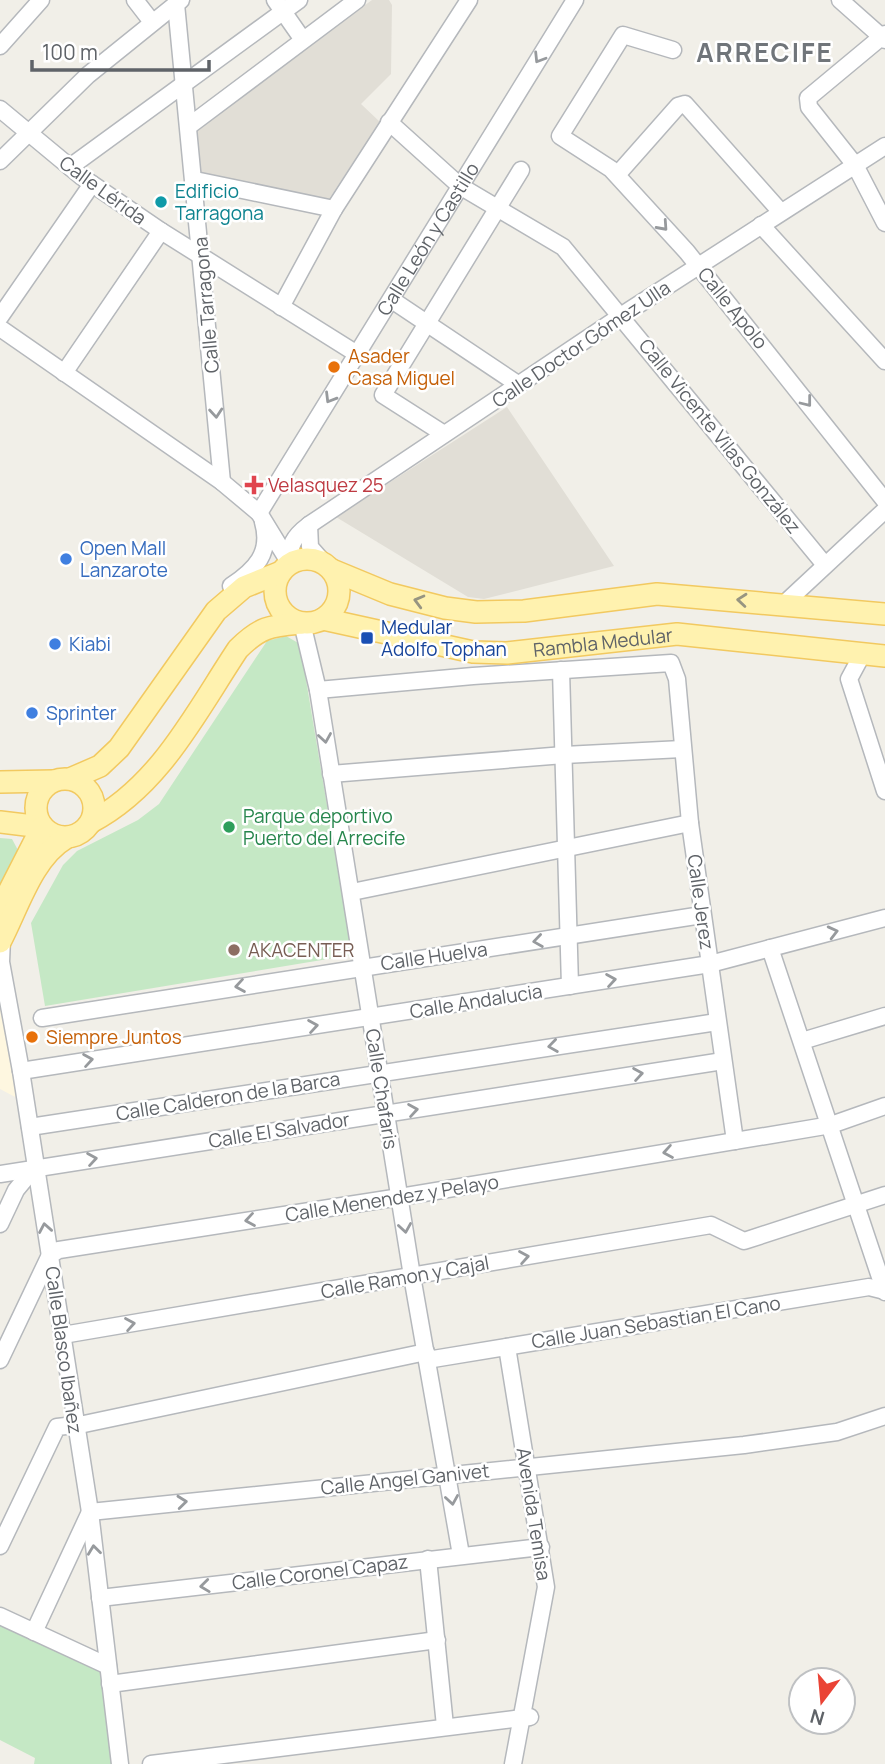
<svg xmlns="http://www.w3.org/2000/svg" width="885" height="1764" font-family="Manrope,sans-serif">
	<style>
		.commercial { fill: #fef7e0 }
		.education { fill: #e1ded6 }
		.park { fill: #c5e8c5 }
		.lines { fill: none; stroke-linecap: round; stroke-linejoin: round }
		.minor-casing { stroke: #b5b8bc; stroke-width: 19 }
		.major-casing { stroke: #f2c960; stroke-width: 24 }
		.minor { stroke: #fff; stroke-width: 16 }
		.major { stroke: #fff2af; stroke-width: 21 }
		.oneway { stroke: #979a9d }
		.oneway2 { stroke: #979581 }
		.culture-dot { fill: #0f9aa8; stroke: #fff; stroke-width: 2.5 }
		.food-dot { fill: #e8710a; stroke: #fff; stroke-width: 2.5 }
		.health-dot { fill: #e0444e; stroke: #fff; stroke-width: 2.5 }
		.shop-dot { fill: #3f7fe0; stroke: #fff; stroke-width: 2.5 }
		.transit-dot { fill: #1a4fb4; stroke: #fff; stroke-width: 2.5 }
		.leisure-dot { fill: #2e9e5b; stroke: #fff; stroke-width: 2.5 }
		.education-dot { fill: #8d6e63; stroke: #fff; stroke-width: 2.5 }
		.labels { text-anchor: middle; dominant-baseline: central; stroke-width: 5; stroke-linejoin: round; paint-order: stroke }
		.street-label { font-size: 19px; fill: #5f6368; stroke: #fff }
		.culture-label { font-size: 19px; fill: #0d838f; stroke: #fff; text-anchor: start }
		.food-label { font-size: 19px; fill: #c56008; stroke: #fff; text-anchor: start }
		.health-label { font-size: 19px; fill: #be3a42; stroke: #fff; text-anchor: start }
		.shop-label { font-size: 19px; fill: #366cbe; stroke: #fff; text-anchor: start }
		.transit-label { font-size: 19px; fill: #164399; stroke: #fff; text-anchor: start }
		.leisure-label { font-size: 19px; fill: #27864d; stroke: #fff; text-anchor: start }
		.education-label { font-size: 19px; fill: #785e54; stroke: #fff; text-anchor: start }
		.district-label { font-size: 26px; font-weight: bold; letter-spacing: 2px; fill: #70757a; stroke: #fff }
	</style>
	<rect width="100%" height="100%" fill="#f1efe8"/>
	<path class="commercial" d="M 0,997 L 16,1095 L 15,1097 L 0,1089 Z"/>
	<path class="education" d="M 372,0 L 389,0 L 392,5 L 391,74 L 361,104 L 380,122 L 329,199 L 199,173 L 194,131 Z
		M 507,407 L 614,566 L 484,599 L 468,597 L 336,517 Z"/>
	<path class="park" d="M 286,636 L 300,644 L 352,955 L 45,1006 L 31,923 L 63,865 L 77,851 L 138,820 L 159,804 L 267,641 Z
		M 0,838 L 12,839 L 20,854 L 0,894 Z
		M 0,1621 L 100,1669 L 112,1764 L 34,1764 L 35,1758 L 0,1740 Z"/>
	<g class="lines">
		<g class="minor-casing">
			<g id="minor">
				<path d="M 135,0 L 152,22"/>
				<path d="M 275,0 L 303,40"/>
				<path d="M 840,0 L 885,40"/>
				<path d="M 176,4 L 222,482"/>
				<path d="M 885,34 L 808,98 L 809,107 L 855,165 L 885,223"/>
				<path d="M 0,46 L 41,0"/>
				<path d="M 673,50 L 623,35 L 560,136 L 611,169 L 687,252 L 885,501"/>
				<path d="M 0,109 L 82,177 L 161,231 L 357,354"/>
				<path d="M 389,122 L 460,186 L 563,247 L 825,565"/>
				<path d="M 189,126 L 357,0"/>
				<path d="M 0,161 L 88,75 L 181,0"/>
				<path d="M 70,167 L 299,0"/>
				<path d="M 617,175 L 678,106 L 685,104 L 780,211"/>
				<path d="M 195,180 L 334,209"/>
				<path d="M 761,225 L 885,361"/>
				<path d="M 392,300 L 519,385"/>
				<path d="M 281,307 L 334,209 L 469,0"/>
				<path d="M 0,317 L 92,184"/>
				<path d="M 0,328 L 222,482 L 259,513 L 289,562"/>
				<path d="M 64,373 L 161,231"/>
				<path d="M 444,434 L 383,395 L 521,170"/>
				<path id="s1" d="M 259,513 L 575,0"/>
				<path d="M 309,525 L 310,547 L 324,563"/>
				<path d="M 290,564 C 289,545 293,537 309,525 L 630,310 L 885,146"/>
				<path d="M 231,586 C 255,570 272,553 263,522"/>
				<path d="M 784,604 L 885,510"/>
				<path d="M 302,623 L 318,690 L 412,1276 L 461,1555"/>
				<path d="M 863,653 L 849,679 L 885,791"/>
				<path d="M 561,670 L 570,986"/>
				<path d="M 318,690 L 473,676 L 671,663 L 677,679 L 690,823 L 735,1141"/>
				<path d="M 331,774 L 564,755 L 682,749"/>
				<path d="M 352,892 L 690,823"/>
				<path d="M 2,938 L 1,962 L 21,1071 L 90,1512 L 120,1764"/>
				<path d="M 770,948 L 885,1292"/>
				<path d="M 42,1018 L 702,915"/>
				<path d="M 802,1041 L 885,1016"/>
				<path d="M 21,1071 L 710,964 L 885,918"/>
				<path d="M 30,1127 L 717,1022"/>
				<path d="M 0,1174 L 723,1061"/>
				<path d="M 0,1224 L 16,1190 L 35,1167"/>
				<path d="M 63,1335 L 711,1225 L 744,1241 L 885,1195"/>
				<path d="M 507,1347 L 546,1587 L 513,1764"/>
				<path d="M 0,1360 L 50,1255 L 59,1250 L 400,1197 L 831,1125 L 885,1106"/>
				<path d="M 427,1360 L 869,1287 L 885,1291"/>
				<path d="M 0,1546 L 57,1427 L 84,1424 L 426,1352"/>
				<path d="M 428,1559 L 445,1726"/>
				<path d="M 100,1598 L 541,1547"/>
				<path d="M 0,1616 L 108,1666"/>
				<path d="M 34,1632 L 90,1512 L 744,1445 L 837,1432 L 885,1416"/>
				<path d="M 110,1684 L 437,1640"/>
				<path d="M 151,1764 L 530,1717"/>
			</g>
		</g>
		<g class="major-casing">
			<g id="major">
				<circle cx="307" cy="591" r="32"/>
				<path d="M 332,570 L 390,594 L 445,608 L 476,612 L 524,611 L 657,594 L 885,614"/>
				<path id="s2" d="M 323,619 L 473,652 L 507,653 L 677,634 L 885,656"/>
				<circle cx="65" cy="808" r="29"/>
				<path d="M 70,779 L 100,766 L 119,748 L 216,611 L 244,587 L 281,572"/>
				<path d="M 0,782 L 53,781"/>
				<path d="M 0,822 L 42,827"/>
				<path d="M 91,822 C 160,786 196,712 238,649 C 261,626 271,626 302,623"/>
				<path d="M 0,909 L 42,827"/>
				<path d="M 0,942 C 18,908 32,858 66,838"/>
			</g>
		</g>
		<use href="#minor" class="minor"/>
		<use href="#major" class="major"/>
	</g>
	<defs><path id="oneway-chevron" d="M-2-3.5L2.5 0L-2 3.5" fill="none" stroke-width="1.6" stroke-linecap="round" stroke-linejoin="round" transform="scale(1.75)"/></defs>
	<g class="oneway">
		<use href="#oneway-chevron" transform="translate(539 58) rotate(122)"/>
		<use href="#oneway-chevron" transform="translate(663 226) rotate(48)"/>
		<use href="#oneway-chevron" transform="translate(330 398) rotate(121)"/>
		<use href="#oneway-chevron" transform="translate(807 402) rotate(52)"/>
		<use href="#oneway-chevron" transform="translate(216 413) rotate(85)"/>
		<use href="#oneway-chevron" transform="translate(325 738) rotate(81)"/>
		<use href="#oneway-chevron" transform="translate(833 932) rotate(-14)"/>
		<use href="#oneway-chevron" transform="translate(538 941) rotate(172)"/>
		<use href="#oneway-chevron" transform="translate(611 980) rotate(-9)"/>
		<use href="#oneway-chevron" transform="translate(240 986) rotate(171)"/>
		<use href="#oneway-chevron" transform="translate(313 1026) rotate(-9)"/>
		<use href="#oneway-chevron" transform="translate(553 1046) rotate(172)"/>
		<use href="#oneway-chevron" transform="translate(88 1060) rotate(-9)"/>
		<use href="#oneway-chevron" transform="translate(638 1074) rotate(-9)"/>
		<use href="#oneway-chevron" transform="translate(413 1110) rotate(-9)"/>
		<use href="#oneway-chevron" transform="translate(668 1152) rotate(170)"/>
		<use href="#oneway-chevron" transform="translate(92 1159) rotate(-9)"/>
		<use href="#oneway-chevron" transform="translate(250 1220) rotate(171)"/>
		<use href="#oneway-chevron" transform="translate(45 1228) rotate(-100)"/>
		<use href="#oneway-chevron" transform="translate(405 1228) rotate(81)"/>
		<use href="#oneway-chevron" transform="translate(524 1257) rotate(-10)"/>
		<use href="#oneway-chevron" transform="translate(130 1324) rotate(-10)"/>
		<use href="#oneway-chevron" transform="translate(452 1500) rotate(81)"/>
		<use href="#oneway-chevron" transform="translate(182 1502) rotate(-6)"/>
		<use href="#oneway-chevron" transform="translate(94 1550) rotate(-97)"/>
		<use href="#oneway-chevron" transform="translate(205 1586) rotate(173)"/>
	</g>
	<g class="oneway2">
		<use href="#oneway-chevron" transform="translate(742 600) rotate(-175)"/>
		<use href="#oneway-chevron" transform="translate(419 601) rotate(-165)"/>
	</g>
	<circle class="culture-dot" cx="161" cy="202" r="7"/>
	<g class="food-dot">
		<circle cx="334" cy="367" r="7"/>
		<circle cx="32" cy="1037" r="7"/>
	</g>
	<path class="health-dot" d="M250.5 474.5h7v7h7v7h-7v7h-7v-7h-7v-7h7z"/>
	<g class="shop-dot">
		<circle cx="66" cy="559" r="7"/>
		<circle cx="55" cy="644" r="7"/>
		<circle cx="32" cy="713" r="7"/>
	</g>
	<rect class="transit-dot" x="360" y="631" width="14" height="14" rx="3.5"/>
	<circle class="leisure-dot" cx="229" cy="827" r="7"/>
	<circle class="education-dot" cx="234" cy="950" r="7"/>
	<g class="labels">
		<g class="street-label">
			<text transform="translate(103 190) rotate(36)">Calle Lérida</text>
			<text stroke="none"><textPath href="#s1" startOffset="322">Calle León y Castillo</textPath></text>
			<text transform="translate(206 305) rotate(-95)">Calle Tarragona</text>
			<text transform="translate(733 308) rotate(51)">Calle Apolo</text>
			<text transform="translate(581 344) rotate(-34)">Calle Doctor Gómez Ulla</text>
			<text transform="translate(720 436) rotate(51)">Calle Vicente Vilas González</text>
			<text stroke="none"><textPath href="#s2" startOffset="284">Rambla Medular</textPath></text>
			<text transform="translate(701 902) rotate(82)">Calle Jerez</text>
			<text transform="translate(434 956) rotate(-8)">Calle Huelva</text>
			<text transform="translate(476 1001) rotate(-9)">Calle Andalucia</text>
			<text transform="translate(382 1089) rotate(81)">Calle Chafaris</text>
			<text transform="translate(228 1096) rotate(-9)">Calle Calderon de la Barca</text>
			<text transform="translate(279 1130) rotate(-9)">Calle El Salvador</text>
			<text transform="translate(392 1198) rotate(-9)">Calle Menendez y Pelayo</text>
			<text transform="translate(405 1277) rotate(-10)">Calle Ramon y Cajal</text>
			<text transform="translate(656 1322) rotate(-9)">Calle Juan Sebastian El Cano</text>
			<text transform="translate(64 1350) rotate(82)">Calle Blasco Ibañez</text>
			<text transform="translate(405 1479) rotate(-6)">Calle Angel Ganivet</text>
			<text transform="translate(534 1514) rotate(81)">Avenida Temisa</text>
			<text transform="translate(320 1572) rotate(-7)">Calle Coronel Capaz</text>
		</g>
		<g class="culture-label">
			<text x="175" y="191">Edificio<tspan x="175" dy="22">Tarragona</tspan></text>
		</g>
		<g class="food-label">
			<text x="348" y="356">Asader<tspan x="348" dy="22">Casa Miguel</tspan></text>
			<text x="46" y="1037">Siempre Juntos</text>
		</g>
		<g class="health-label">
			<text x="268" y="485">Velasquez 25</text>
		</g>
		<g class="shop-label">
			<text x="80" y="548">Open Mall<tspan x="80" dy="22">Lanzarote</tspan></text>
			<text x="69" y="644">Kiabi</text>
			<text x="46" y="713">Sprinter</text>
		</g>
		<g class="transit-label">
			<text x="381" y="627">Medular<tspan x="381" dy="22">Adolfo Tophan</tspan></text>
		</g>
		<g class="leisure-label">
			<text x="243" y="816">Parque deportivo<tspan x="243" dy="22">Puerto del Arrecife</tspan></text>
		</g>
		<g class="education-label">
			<text x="248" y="950">AKACENTER</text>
		</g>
		<g class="district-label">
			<text x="765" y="52">ARRECIFE</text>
		</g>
	</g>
	<g transform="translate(822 1701) rotate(196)"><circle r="33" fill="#ffffff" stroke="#bfc1c3" stroke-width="2"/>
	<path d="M0-5L12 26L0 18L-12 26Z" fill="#ea4335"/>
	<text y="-10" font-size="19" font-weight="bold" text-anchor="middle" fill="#5f6368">N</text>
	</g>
	<path d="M32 60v10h177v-10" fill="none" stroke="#5f6368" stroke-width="3.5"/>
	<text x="42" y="60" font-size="21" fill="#5f6368" stroke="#ffffff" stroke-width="5" paint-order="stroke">100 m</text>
</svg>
